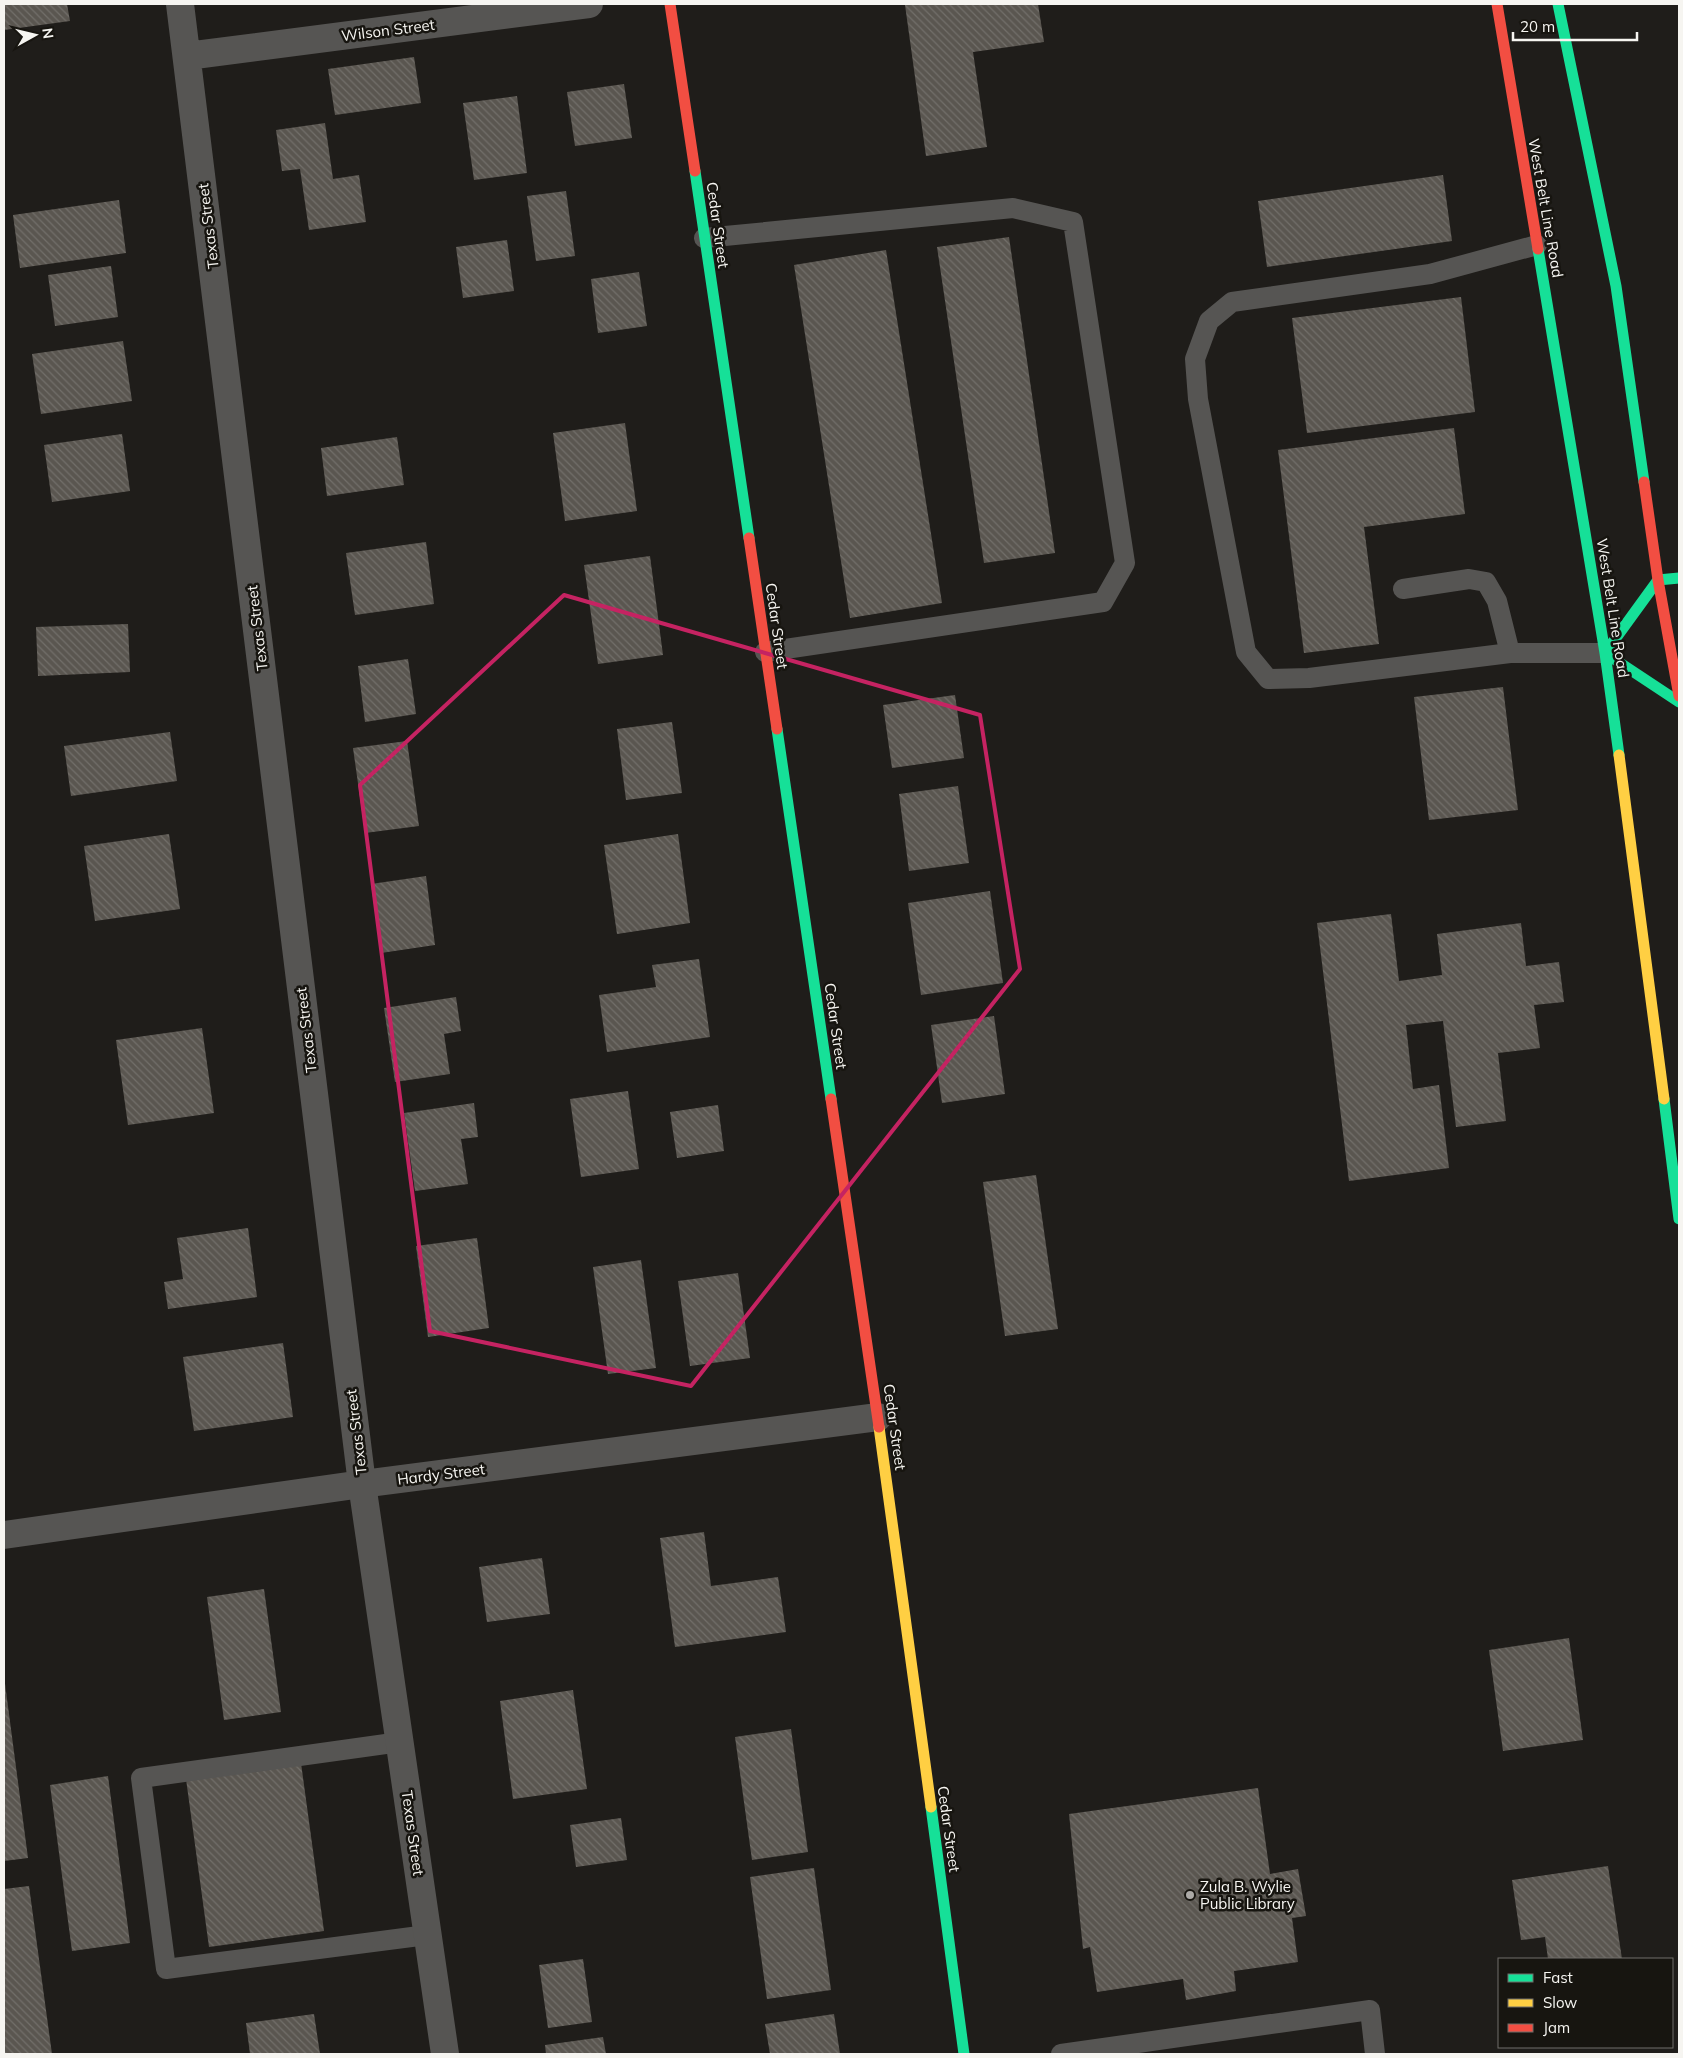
<svg xmlns="http://www.w3.org/2000/svg" width="1683" height="2058" font-family="Mulish,sans-serif">
	<style>
		.building { fill: url(#building-back-hatch) }
		.lines { fill: none; stroke-linecap: round; stroke-linejoin: round }
		.lane { stroke: #565553; stroke-width: 20 }
		.street { stroke: #565553; stroke-width: 28 }
		.fast { stroke: #16e098; stroke-width: 11 }
		.slow { stroke: #ffcf43; stroke-width: 11 }
		.jam { stroke: #f24e42; stroke-width: 11 }
		.marked { fill: none; stroke: #c52362; stroke-width: 4; stroke-linejoin: round }
		.poi-dot { fill: #aba9a6; stroke: #171510; stroke-width: 2 }
		.labels { text-anchor: middle; dominant-baseline: central; stroke-width: 5; stroke-linejoin: round; paint-order: stroke }
		.street-label { font-size: 15px; fill: #f6f5f1; stroke: #171510 }
		.poi-label { font-size: 15px; fill: #f6f5f1; stroke: #171510; text-anchor: start }
	</style>
	<defs>
		<pattern id="building-back-hatch" width="6" height="6" patternUnits="userSpaceOnUse" patternTransform="scale(1.25)"><rect width="6" height="6" fill="#5a5650"/><path d="M-1 5l2 2M0 0l6 6M5-1l2 2" fill="none" stroke="#726f6a"/></pattern>
	</defs>
	<rect width="100%" height="100%" fill="#1f1d1a"/>
	<path class="building" d="M 4,4 L 67,4 L 70,21 L 4,30 Z
		M 914,4 L 1038,4 L 1044,42 L 973,52 L 987,147 L 926,156 L 905,5 Z
		M 414,57 L 421,103 L 335,115 L 328,69 Z
		M 624,84 L 632,138 L 575,146 L 567,92 Z
		M 517,96 L 527,173 L 474,180 L 463,103 Z
		M 325,123 L 333,179 L 359,175 L 366,222 L 309,230 L 300,169 L 282,171 L 276,130 Z
		M 1443,175 L 1452,241 L 1267,267 L 1258,201 Z
		M 566,191 L 575,256 L 536,261 L 527,196 Z
		M 119,200 L 126,253 L 20,268 L 13,215 Z
		M 1009,237 L 1055,553 L 984,563 L 937,247 Z
		M 507,240 L 514,291 L 463,298 L 456,247 Z
		M 886,250 L 942,603 L 850,618 L 794,265 Z
		M 111,266 L 118,317 L 55,326 L 48,275 Z
		M 639,272 L 647,326 L 598,333 L 591,279 Z
		M 1461,297 L 1475,412 L 1307,433 L 1292,318 Z
		M 123,341 L 132,401 L 41,414 L 32,354 Z
		M 625,423 L 637,511 L 565,521 L 553,433 Z
		M 1454,428 L 1465,514 L 1364,527 L 1379,644 L 1304,653 L 1278,450 Z
		M 122,434 L 130,491 L 52,502 L 44,445 Z
		M 397,437 L 404,485 L 327,496 L 321,448 Z
		M 426,542 L 434,604 L 355,615 L 346,553 Z
		M 650,556 L 663,655 L 598,664 L 584,565 Z
		M 128,624 L 130,672 L 38,676 L 36,627 Z
		M 408,659 L 416,714 L 365,722 L 358,666 Z
		M 1503,687 L 1518,810 L 1429,820 L 1414,697 Z
		M 955,695 L 964,758 L 892,768 L 883,705 Z
		M 672,722 L 682,793 L 626,800 L 617,729 Z
		M 170,732 L 177,781 L 71,796 L 64,746 Z
		M 407,741 L 419,826 L 365,833 L 353,748 Z
		M 958,786 L 969,863 L 909,871 L 899,794 Z
		M 169,834 L 180,909 L 95,921 L 84,846 Z
		M 678,834 L 690,923 L 617,934 L 604,845 Z
		M 426,876 L 435,945 L 381,953 L 371,884 Z
		M 990,891 L 1003,983 L 921,995 L 908,903 Z
		M 1391,914 L 1399,981 L 1442,975 L 1437,934 L 1521,923 L 1526,966 L 1559,962 L 1564,1002 L 1534,1005 L 1540,1048 L 1498,1053 L 1506,1121 L 1456,1127 L 1443,1021 L 1406,1025 L 1413,1089 L 1439,1085 L 1449,1168 L 1349,1181 L 1317,923 Z
		M 699,959 L 710,1037 L 607,1052 L 599,995 L 656,987 L 652,965 Z
		M 456,997 L 461,1031 L 444,1034 L 450,1074 L 395,1082 L 384,1008 Z
		M 994,1016 L 1005,1094 L 942,1103 L 931,1025 Z
		M 202,1028 L 214,1113 L 128,1125 L 116,1040 Z
		M 628,1091 L 639,1169 L 581,1177 L 570,1099 Z
		M 474,1103 L 478,1137 L 461,1139 L 468,1184 L 415,1191 L 404,1113 Z
		M 718,1105 L 724,1151 L 677,1158 L 670,1112 Z
		M 1036,1175 L 1058,1329 L 1005,1336 L 983,1182 Z
		M 248,1228 L 257,1297 L 168,1309 L 164,1282 L 183,1279 L 177,1238 Z
		M 477,1238 L 489,1328 L 428,1337 L 416,1246 Z
		M 641,1260 L 656,1368 L 608,1374 L 593,1267 Z
		M 738,1273 L 750,1358 L 690,1366 L 678,1281 Z
		M 283,1343 L 293,1417 L 194,1431 L 183,1357 Z
		M 704,1532 L 711,1586 L 778,1577 L 786,1632 L 675,1647 L 660,1538 Z
		M 542,1558 L 550,1614 L 487,1622 L 479,1567 Z
		M 264,1589 L 281,1712 L 224,1720 L 207,1597 Z
		M 1569,1638 L 1583,1740 L 1503,1751 L 1489,1650 Z
		M 4,1676 L 28,1858 L 4,1861 Z
		M 573,1690 L 587,1789 L 513,1799 L 500,1701 Z
		M 791,1729 L 808,1852 L 752,1860 L 735,1737 Z
		M 301,1763 L 324,1931 L 209,1947 L 186,1779 Z
		M 108,1776 L 130,1943 L 72,1951 L 50,1785 Z
		M 1258,1788 L 1270,1874 L 1298,1869 L 1306,1916 L 1292,1918 L 1298,1962 L 1234,1971 L 1236,1991 L 1186,2000 L 1183,1979 L 1097,1992 L 1090,1947 L 1083,1949 L 1069,1814 Z
		M 621,1818 L 627,1860 L 576,1867 L 570,1825 Z
		M 1608,1866 L 1622,1959 L 1548,1959 L 1545,1937 L 1521,1940 L 1512,1880 Z
		M 814,1868 L 831,1990 L 767,1999 L 750,1877 Z
		M 29,1886 L 52,2054 L 4,2054 L 4,1889 Z
		M 583,1959 L 592,2022 L 548,2028 L 539,1965 Z
		M 314,2014 L 320,2054 L 250,2054 L 246,2023 Z
		M 834,2014 L 840,2054 L 770,2054 L 765,2024 Z
		M 603,2037 L 606,2054 L 546,2054 L 545,2045 Z"/>
	<g class="lines">
		<path class="lane" d="M 704,238 L 1013,208 L 1073,222 L 1125,563 L 1103,602 L 765,652
			M 1537,245 L 1430,274 L 1232,302 L 1209,321 L 1195,359 L 1198,399 L 1246,652 L 1268,679 L 1309,678 L 1510,653 L 1605,653
			M 1403,589 L 1469,579 L 1486,582 L 1497,601 L 1510,653
			M 400,1742 L 141,1778 L 166,1969 L 427,1935
			M 1061,2054 L 1370,2010 L 1375,2054"/>
		<path class="street" d="M 180,4 L 362,1484 L 445,2054
			M 187,56 L 589,4
			M 4,1535 L 362,1484 L 878,1417"/>
		<path class="fast" d="M 1558,4 L 1616,286 L 1644,482
			M 695,171 L 749,538
			M 1538,249 L 1605,653 L 1619,755
			M 1605,653 L 1658,580 L 1679,578
			M 1605,653 L 1679,702
			M 777,729 L 831,1099
			M 1664,1099 L 1679,1219
			M 931,1807 L 964,2054"/>
		<path class="slow" d="M 1619,755 L 1664,1099
			M 879,1427 L 931,1807"/>
		<path class="jam" d="M 670,4 L 695,171
			M 1497,4 L 1538,249
			M 1644,482 L 1658,580 L 1679,696
			M 749,538 L 777,729
			M 831,1099 L 879,1427"/>
	</g>
	<path class="marked" d="M 564,595 L 980,715 L 1020,969 L 691,1386 L 430,1331 L 360,785 Z"/>
	<circle class="poi-dot" cx="1190" cy="1895" r="5"/>
	<g class="labels">
		<g class="street-label">
			<text transform="translate(388 30) rotate(-7)">Wilson Street</text>
			<text transform="translate(1546 208) rotate(80)">West Belt Line Road</text>
			<text transform="translate(718 225) rotate(82)">Cedar Street</text>
			<text transform="translate(208 226) rotate(-97)">Texas Street</text>
			<text transform="translate(1613 608) rotate(81)">West Belt Line Road</text>
			<text transform="translate(777 626) rotate(82)">Cedar Street</text>
			<text transform="translate(257 628) rotate(-97)">Texas Street</text>
			<text transform="translate(836 1026) rotate(82)">Cedar Street</text>
			<text transform="translate(306 1030) rotate(-97)">Texas Street</text>
			<text transform="translate(895 1427) rotate(82)">Cedar Street</text>
			<text transform="translate(356 1432) rotate(-97)">Texas Street</text>
			<text transform="translate(441 1474) rotate(-7)">Hardy Street</text>
			<text transform="translate(949 1829) rotate(82)">Cedar Street</text>
			<text transform="translate(413 1833) rotate(82)">Texas Street</text>
		</g>
		<g class="poi-label">
			<text x="1200" y="1886">Zula B. Wylie<tspan x="1200" dy="17">Public Library</tspan></text>
		</g>
	</g>
	<rect width="1683" height="2058" fill="none" stroke="#f6f5f1" stroke-width="10"/>
	<rect x="1498" y="1958" width="175" height="90" fill="#171510" stroke="#706f6a"/>
	<rect x="1508" y="1974" width="25" height="8" fill="#16e098" stroke="#706f6a"/>
	<text x="1543" y="1983" font-size="15" fill="#f6f5f1">Fast</text>
	<rect x="1508" y="1999" width="25" height="8" fill="#ffcf43" stroke="#706f6a"/>
	<text x="1543" y="2008" font-size="15" fill="#f6f5f1">Slow</text>
	<rect x="1508" y="2024" width="25" height="8" fill="#f24e42" stroke="#706f6a"/>
	<text x="1543" y="2033" font-size="15" fill="#f6f5f1">Jam</text>
	<g transform="translate(35 35) rotate(82)" stroke="#171510" stroke-width="4" paint-order="stroke">
	<path d="M0-4L9 19L0 12L-9 19Z" fill="#f6f5f1"/>
	<text y="-8" font-size="14" font-weight="bold" text-anchor="middle" fill="#f6f5f1">N</text>
	</g>
	<path d="M1513 32v8h124v-8" fill="none" stroke="#f6f5f1" stroke-width="2.5"/>
	<text x="1520" y="32" font-size="15" fill="#f6f5f1" stroke="#171510" stroke-width="4" paint-order="stroke">20 m</text>
</svg>
